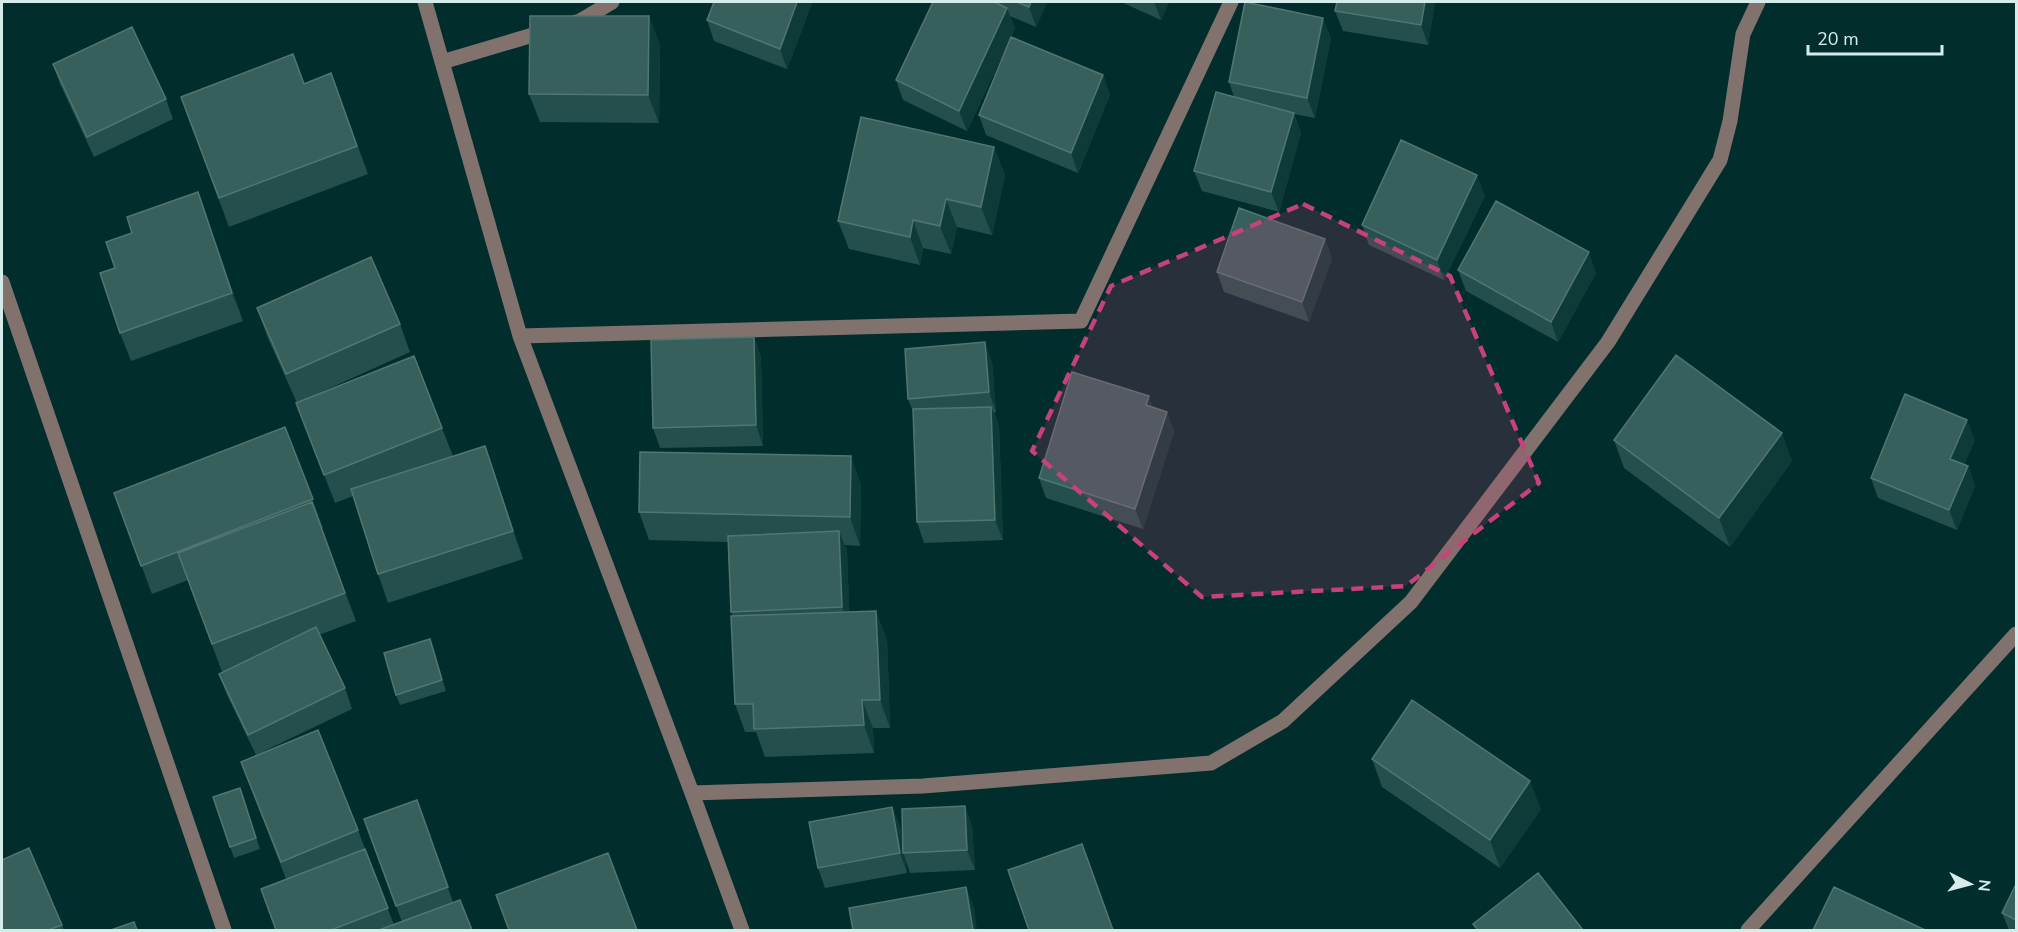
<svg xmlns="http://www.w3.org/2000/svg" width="2018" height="932" font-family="'Nunito Sans',sans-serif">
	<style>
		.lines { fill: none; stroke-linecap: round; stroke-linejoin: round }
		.minor { stroke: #81726d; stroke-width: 15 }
		.wall { fill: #244f4c }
		.shaded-wall { fill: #0e3b38 }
		.building { fill: #37605d; stroke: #507673; stroke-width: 1.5 }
		.marked { fill: #c64278; fill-opacity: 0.2; stroke: #c64278; stroke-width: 4.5; stroke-dasharray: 12 8; stroke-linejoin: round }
	</style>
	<rect width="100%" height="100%" fill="#012e2c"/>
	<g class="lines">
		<path class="minor" d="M 425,2 L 520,336 L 692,793 L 742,930
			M 442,62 L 580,21 L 612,2
			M 2,282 L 224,930
			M 520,336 L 1081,321 L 1231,2
			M 692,793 L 923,786 L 1211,763 L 1283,721 L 1411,602 L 1608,342 L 1720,160 L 1730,121 L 1743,34 L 1758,2
			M 1748,930 L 2016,634"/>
	</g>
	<path class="wall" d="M 933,2 L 1047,2 L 1036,27 L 1010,16 L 1015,28 L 967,131 L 903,100 L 896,80 Z
		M 1121,2 L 1169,2 L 1161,20 Z
		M 1337,2 L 1435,2 L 1428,45 L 1343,31 L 1335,11 Z
		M 812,3 L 787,69 L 714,41 L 707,20 Z
		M 1331,38 L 1315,118 L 1294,114 L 1301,133 L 1279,212 L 1202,191 L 1194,171 L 1234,97 L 1229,82 Z
		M 660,44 L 659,123 L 540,122 L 529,94 Z
		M 53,64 L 166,99 L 173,119 L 94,157 L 60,84 Z
		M 331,73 L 368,174 L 229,227 L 181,97 L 304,84 Z
		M 1103,75 L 1110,95 L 1078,173 L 986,135 L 979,115 Z
		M 994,147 L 1005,175 L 992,235 L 957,227 L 951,254 L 923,248 L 920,265 L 849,249 L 838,221 Z
		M 198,192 L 243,321 L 131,361 L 120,333 L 115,268 L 132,233 Z
		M 1485,196 L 1444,280 L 1369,245 L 1362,225 Z
		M 1325,239 L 1332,259 L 1309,322 L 1224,292 L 1217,272 Z
		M 1458,270 L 1596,273 L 1558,342 L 1466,291 Z
		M 257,308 L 400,324 L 410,352 L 297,403 L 267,336 Z
		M 754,337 L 761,357 L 763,446 L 660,448 L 653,428 Z
		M 992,362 L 996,412 L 994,413 L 999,427 L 1003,540 L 924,543 L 917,522 L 913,412 L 908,399 Z
		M 296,403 L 442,428 L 453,456 L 495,474 L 523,559 L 388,603 L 378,574 L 353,496 L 335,503 Z
		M 1153,407 L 1167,412 L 1174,432 L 1143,529 L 1046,498 L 1039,478 Z
		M 285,427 L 323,528 L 321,528 L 356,621 L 319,635 L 345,688 L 352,709 L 256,755 L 358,830 L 394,925 L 402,922 L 364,819 L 417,800 L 453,902 L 472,930 L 276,930 L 286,879 L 241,762 L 256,755 L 227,695 L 219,674 L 231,669 L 222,672 L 188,580 L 152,594 L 114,493 Z
		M 1614,440 L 1792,461 L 1730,547 L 1624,468 Z
		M 1975,440 L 1964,465 L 1968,466 L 1975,486 L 1957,530 L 1878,498 L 1871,478 Z
		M 861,484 L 860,546 L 845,545 L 847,551 L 849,612 L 887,639 L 890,728 L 873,728 L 874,753 L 765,757 L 756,732 L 745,732 L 735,704 L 733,616 L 731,612 L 728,542 L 649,540 L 639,512 Z
		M 434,650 L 446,691 L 400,705 L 396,695 Z
		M 1372,759 L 1541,809 L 1500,868 L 1382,787 Z
		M 240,788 L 260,849 L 234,858 L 213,797 Z
		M 965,806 L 972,826 L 975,870 L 910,873 L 905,858 L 907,873 L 825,888 L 818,868 L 892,807 L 900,827 L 903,845 Z
		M 2016,884 L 2016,930 L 2009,930 L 2002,913 Z
		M 62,925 L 64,930 L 2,930 Z"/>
	<path class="shaded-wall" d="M 797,2 L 812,2 L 812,3 L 787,69 L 780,49 Z
		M 1031,2 L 1047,2 L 1036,27 L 1029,7 Z
		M 1154,2 L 1169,2 L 1161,20 Z
		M 1425,2 L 1435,2 L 1428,45 L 1421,25 Z
		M 1007,8 L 1015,28 L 967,131 L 959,111 Z
		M 649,16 L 660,44 L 659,123 L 648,95 Z
		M 1323,18 L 1331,38 L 1315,118 L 1307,98 Z
		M 1103,75 L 1110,95 L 1078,173 L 1071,153 Z
		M 1294,113 L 1301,133 L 1279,212 L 1271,192 Z
		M 994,147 L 1005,175 L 992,235 L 981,207 Z
		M 1477,175 L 1485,196 L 1444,280 L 1437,260 Z
		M 198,192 L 208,220 L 243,321 L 232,293 Z
		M 946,199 L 957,227 L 951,254 L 940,226 Z
		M 913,220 L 923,248 L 920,265 L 910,237 Z
		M 1325,239 L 1332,259 L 1309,322 L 1302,302 Z
		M 1589,252 L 1596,273 L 1558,342 L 1551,322 Z
		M 754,337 L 761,357 L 763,446 L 756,425 Z
		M 985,342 L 992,362 L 996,412 L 989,392 Z
		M 1149,396 L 1156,417 L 1146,405 Z
		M 991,407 L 999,427 L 1003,540 L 995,520 Z
		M 1167,412 L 1174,432 L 1143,529 L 1135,509 Z
		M 1967,420 L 1975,440 L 1958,479 L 1950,459 Z
		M 1782,433 L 1792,461 L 1730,547 L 1719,518 Z
		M 485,446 L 495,474 L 523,559 L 513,531 Z
		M 851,456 L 861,484 L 860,546 L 850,517 Z
		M 1968,466 L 1975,486 L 1957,530 L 1949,510 Z
		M 839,531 L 847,551 L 850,627 L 842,607 Z
		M 876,611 L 887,639 L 890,728 L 880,700 Z
		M 430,639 L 434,650 L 446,691 L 442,680 Z
		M 862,700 L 873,728 L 874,753 L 864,725 Z
		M 1530,781 L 1541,809 L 1500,868 L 1490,840 Z
		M 965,806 L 972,826 L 975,870 L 967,850 Z
		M 892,807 L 900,827 L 904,853 L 903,853 L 905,858 L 907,873 L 900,853 Z
		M 966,887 L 974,907 L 977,930 L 973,930 Z"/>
	<path class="building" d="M 714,2 L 797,2 L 780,49 L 707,20 Z
		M 933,2 L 994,2 L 1007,8 L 959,111 L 896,80 Z
		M 1017,2 L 1031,2 L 1029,7 Z
		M 1245,2 L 1323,18 L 1307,98 L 1229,82 Z
		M 1337,2 L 1425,2 L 1421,25 L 1335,11 Z
		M 530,16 L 649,16 L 648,95 L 529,94 Z
		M 132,27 L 166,99 L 87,137 L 53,64 Z
		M 1011,37 L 1103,75 L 1071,153 L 979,115 Z
		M 293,54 L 304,84 L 331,73 L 357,146 L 219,198 L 181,97 Z
		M 1216,92 L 1294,113 L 1271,192 L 1194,171 Z
		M 861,117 L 994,147 L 981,207 L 946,199 L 940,226 L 913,220 L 910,237 L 838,221 Z
		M 1401,140 L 1477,175 L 1437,260 L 1362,225 Z
		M 198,192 L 232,293 L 120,333 L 100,273 L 115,268 L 106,242 L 132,233 L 127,217 Z
		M 1496,201 L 1589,252 L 1551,322 L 1458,270 Z
		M 1239,208 L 1325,239 L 1302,302 L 1217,272 Z
		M 371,257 L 400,324 L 286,374 L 257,308 Z
		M 754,337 L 756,425 L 653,428 L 651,340 Z
		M 985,342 L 989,392 L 908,399 L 905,349 Z
		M 1676,355 L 1782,433 L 1719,518 L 1614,440 Z
		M 414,356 L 442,428 L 324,475 L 296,403 Z
		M 1072,372 L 1149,396 L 1146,405 L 1167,412 L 1135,509 L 1039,478 Z
		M 1905,394 L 1967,420 L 1950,459 L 1968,466 L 1949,510 L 1871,478 Z
		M 991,407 L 995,520 L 917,522 L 913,409 Z
		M 285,427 L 313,499 L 141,566 L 114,493 Z
		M 485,446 L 513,531 L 378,574 L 351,489 Z
		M 640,452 L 851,456 L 850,517 L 639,512 Z
		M 312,502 L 345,593 L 212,644 L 178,553 Z
		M 839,531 L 842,607 L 731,612 L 728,536 Z
		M 876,611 L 880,700 L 862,700 L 864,725 L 754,729 L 753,704 L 735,704 L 731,616 Z
		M 316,627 L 345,688 L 248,735 L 219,674 Z
		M 430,639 L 442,680 L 396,695 L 384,653 Z
		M 1412,700 L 1530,781 L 1490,840 L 1372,759 Z
		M 318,730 L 358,830 L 281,862 L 241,762 Z
		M 240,788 L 256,838 L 230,847 L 213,797 Z
		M 417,800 L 448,887 L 396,906 L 364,819 Z
		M 965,806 L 967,850 L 903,853 L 902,809 Z
		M 892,807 L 900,853 L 818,868 L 809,822 Z
		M 1082,844 L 1113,930 L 1029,930 L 1008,870 Z
		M 29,848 L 62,925 L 48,930 L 2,930 L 2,860 Z
		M 365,849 L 388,908 L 331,930 L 276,930 L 261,889 Z
		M 608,853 L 637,930 L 509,930 L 496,895 Z
		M 1538,873 L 1583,930 L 1478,930 L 1473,924 Z
		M 2016,884 L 2016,920 L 2002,913 Z
		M 966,887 L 973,930 L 853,930 L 849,908 Z
		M 1834,887 L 1925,930 L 1813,930 Z
		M 460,900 L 472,930 L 379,930 Z
		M 134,922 L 137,930 L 111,930 Z"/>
	<path class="marked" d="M 1303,204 L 1450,276 L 1539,483 L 1406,586 L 1202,597 L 1032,451 L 1111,286 Z"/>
	<rect width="2018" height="932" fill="none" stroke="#d6ecea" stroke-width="6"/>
	<g transform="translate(1970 884) rotate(96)" stroke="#012e2c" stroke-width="4.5" paint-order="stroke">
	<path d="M0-4.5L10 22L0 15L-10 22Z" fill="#d6ecea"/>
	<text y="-9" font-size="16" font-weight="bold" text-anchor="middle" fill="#d6ecea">N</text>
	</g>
	<path d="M1808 45v9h134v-9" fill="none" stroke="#d6ecea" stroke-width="3"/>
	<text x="1817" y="45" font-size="18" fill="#d6ecea" stroke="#012e2c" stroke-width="4.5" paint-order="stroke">20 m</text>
</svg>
